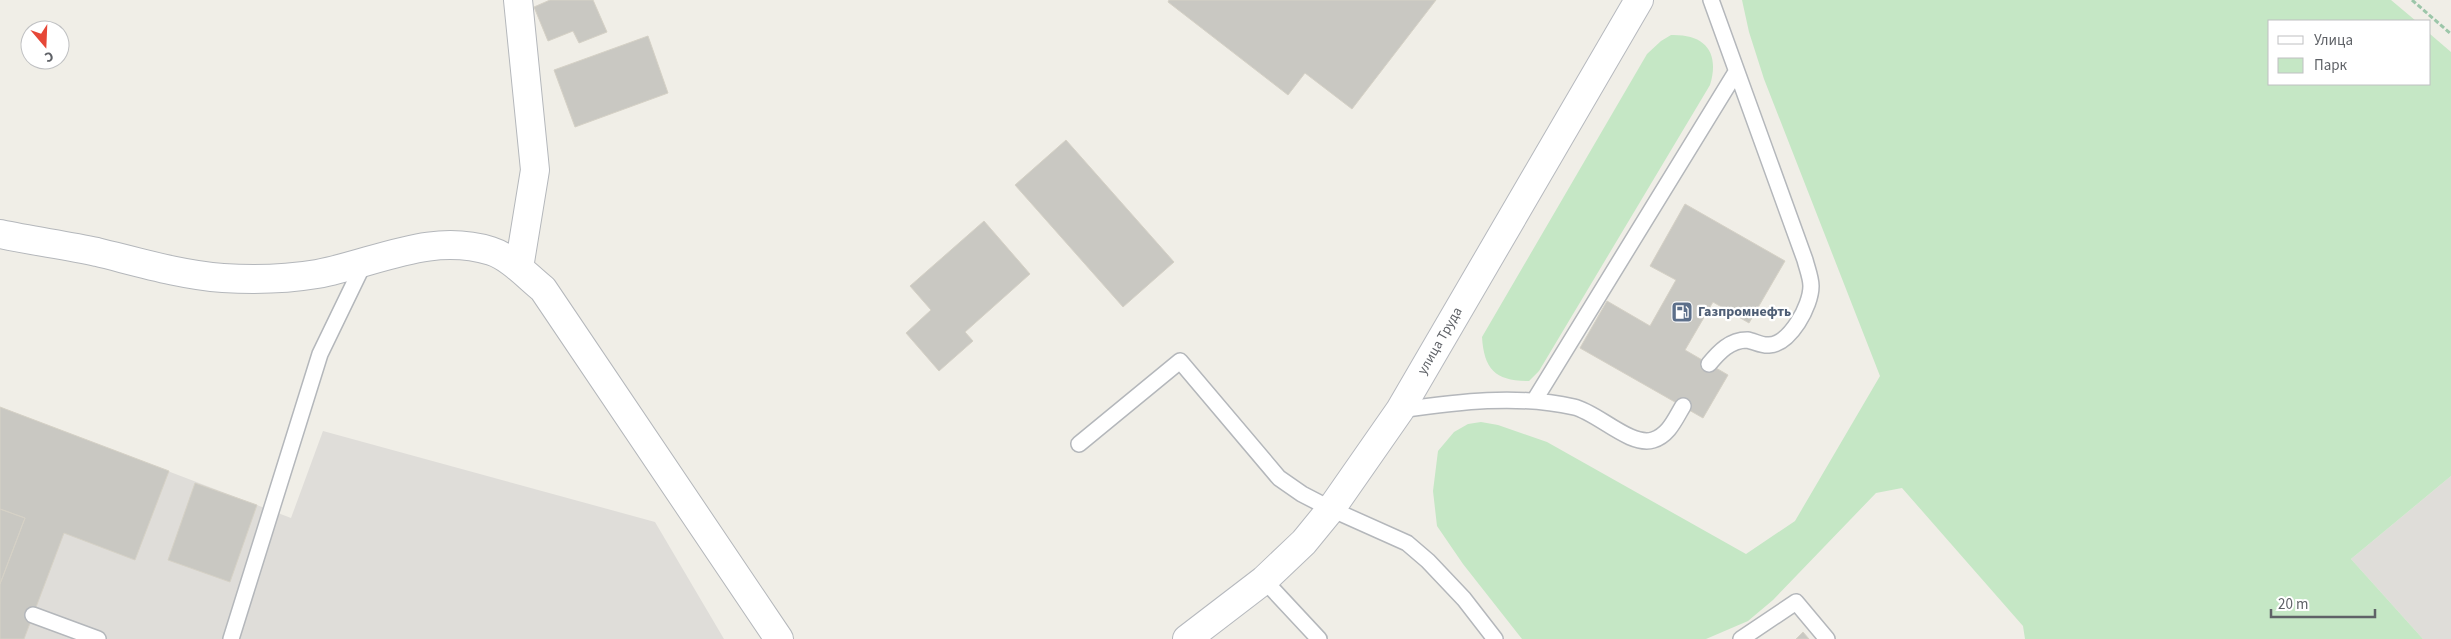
<svg xmlns="http://www.w3.org/2000/svg" width="2451" height="639" font-family="'Source Sans 3',sans-serif">
	<style>
		.industrial { fill: #dfddd9 }
		.green { fill: #c5e7c5 }
		.building { fill: #c9c8c2; stroke: #d5d1c6 }
		.lines { fill: none; stroke-linecap: round; stroke-linejoin: round }
		.lane-casing { stroke: #b4b7bb; stroke-width: 18 }
		.street-casing { stroke: #b4b7bb; stroke-width: 30 }
		.secondary-casing { stroke: #b6b9be; stroke-width: 30 }
		.path { stroke: #9cc6a9; stroke-width: 3; stroke-dasharray: 5 2.5; stroke-linecap: butt }
		.lane { stroke: #fff; stroke-width: 15 }
		.street { stroke: #fff; stroke-width: 28 }
		.secondary { stroke: #fff; stroke-width: 28 }
		.labels { text-anchor: middle; dominant-baseline: central; stroke-width: 4.5; stroke-linejoin: round; paint-order: stroke }
		.service-label { font-size: 14px; font-weight: bold; fill: #4e5e75; stroke: #fff; text-anchor: start }
		.street-label { font-size: 14px; fill: #5f6267; stroke: #fff }
	</style>
	<rect width="100%" height="100%" fill="#f0eee7"/>
	<path class="industrial" d="M 0,407 L 291,518 L 323,431 L 655,522 L 724,639 L 0,639 Z
		M 2451,476 L 2451,639 L 2423,639 L 2351,559 Z"/>
	<path class="green" d="M 1742,0 L 2391,0 L 2416,21 L 2270,21 L 2270,84 L 2430,84 L 2430,34 L 2451,52 L 2451,476 L 2351,559 L 2423,639 L 2025,639 L 2023,626 L 1902,488 L 1876,493 L 1773,600 L 1748,621 L 1706,639 L 1522,639 L 1463,564 L 1437,526 L 1433,491 L 1438,451 L 1454,432 L 1468,424 L 1481,422 L 1498,425 L 1547,442 L 1746,554 L 1795,521 L 1880,376 L 1764,79 L 1749,32 Z
		M 1671,35 C 1705,34 1720,52 1710,85 L 1539,371 L 1529,381 C 1496,381 1484,370 1482,337 L 1647,54 L 1661,41 Z"/>
	<path class="building" d="M 550,0 L 593,0 L 607,32 L 579,43 L 573,31 L 548,41 L 534,7 Z
		M 1169,0 L 1436,0 L 1352,109 L 1305,73 L 1288,95 L 1168,2 Z
		M 648,36 L 668,93 L 575,127 L 554,70 Z
		M 1066,140 L 1174,262 L 1123,307 L 1015,185 Z
		M 1685,204 L 1785,261 L 1749,323 L 1713,302 L 1685,350 L 1728,375 L 1703,418 L 1580,348 L 1607,301 L 1650,326 L 1676,280 L 1650,266 Z
		M 984,221 L 1030,274 L 965,332 L 973,341 L 939,371 L 906,333 L 931,310 L 910,286 Z
		M 0,407 L 169,471 L 135,560 L 64,533 L 24,639 L 0,639 L 0,584 L 25,518 L 0,509 Z
		M 195,483 L 257,505 L 230,582 L 168,560 Z
		M 0,509 L 25,518 L 0,584 Z
		M 1803,632 L 1809,639 L 1796,639 Z"/>
	<g class="lines">
		<g class="lane-casing">
			<path id="lane" d="M 1709,364 C 1719,352 1730,340 1747,340 C 1754,341 1762,346 1769,345 C 1790,344 1811,306 1811,286 C 1811,278 1807,268 1805,260 L 1711,0
				M 1534,401 L 1736,72
				M 1400,410 C 1458,402 1516,394 1574,407 C 1597,412 1630,447 1653,440 C 1669,435 1675,419 1683,406
				M 1079,444 L 1180,361 L 1279,478 L 1302,494 L 1331,509 L 1407,543 L 1428,561 L 1464,599 L 1495,639
				M 1264,580 L 1319,639
				M 33,615 L 98,639
				M 231,639 L 320,354 L 364,263
				M 1741,639 L 1796,602 L 1827,639"/>
		</g>
		<g class="street-casing">
			<path id="street" d="M 518,0 L 535,170 L 519,268
				M 0,234 C 32,241 65,245 97,252 C 138,262 181,275 223,278 C 254,280 287,279 317,274 C 376,263 430,232 491,251 C 510,257 528,277 543,289 L 779,639"/>
		</g>
		<g class="secondary-casing">
			<path id="secondary" d="M 1187,639 L 1264,580 L 1304,542 L 1331,509 L 1400,410 L 1639,0"/>
		</g>
		<path class="path" d="M 2412,0 L 2451,34"/>
		<use href="#lane" class="lane"/>
		<use href="#street" class="street"/>
		<use href="#secondary" class="secondary"/>
	</g>
	<defs>
		<g id="fuel-square" transform="scale(1.125)"><rect x="-9" y="-9" width="18" height="18" rx="4" fill="#5c6f8a" stroke="#fff"/><path d="M-5.5-6h7V0h2V4h1.3V-2.5L3-4.5l.8-.8L6-3V5H2.5V1h-1V6h-7ZM-4.2-4.7v3.2H.2V-4.7Z" fill="#fff"/></g>
	</defs>
	<g fill-rule="evenodd">
		<use href="#fuel-square" x="1682" y="312"/>
	</g>
	<g class="labels">
		<g class="service-label">
			<text x="1698" y="312">Газпромнефть</text>
		</g>
		<g class="street-label">
			<text transform="translate(1440 341) rotate(-60)">улица Труда</text>
		</g>
	</g>
	<rect x="2268" y="20" width="162" height="65" fill="#ffffff" stroke="#bfc0c2"/>
	<rect x="2278" y="36" width="25" height="8" fill="#ffffff" stroke="#bfc0c2"/>
	<text x="2314" y="45" font-size="15" fill="#5f6267">Улица</text>
	<rect x="2278" y="58" width="25" height="15" fill="#c5e7c5" stroke="#bfc0c2"/>
	<text x="2314" y="70" font-size="15" fill="#5f6267">Парк</text>
	<g transform="translate(45 45) rotate(161)"><circle r="24" fill="#ffffff" stroke="#bfc0c2"/>
	<path d="M0-4L9 19L0 12L-9 19Z" fill="#e64737"/>
	<text y="-8" font-size="14" font-weight="bold" text-anchor="middle" fill="#5f6267">С</text>
	</g>
	<path d="M2271 609v8h104v-8" fill="none" stroke="#5f6267" stroke-width="2.5"/>
	<text x="2278" y="609" font-size="15" fill="#5f6267" stroke="#ffffff" stroke-width="4" paint-order="stroke">20 m</text>
</svg>
